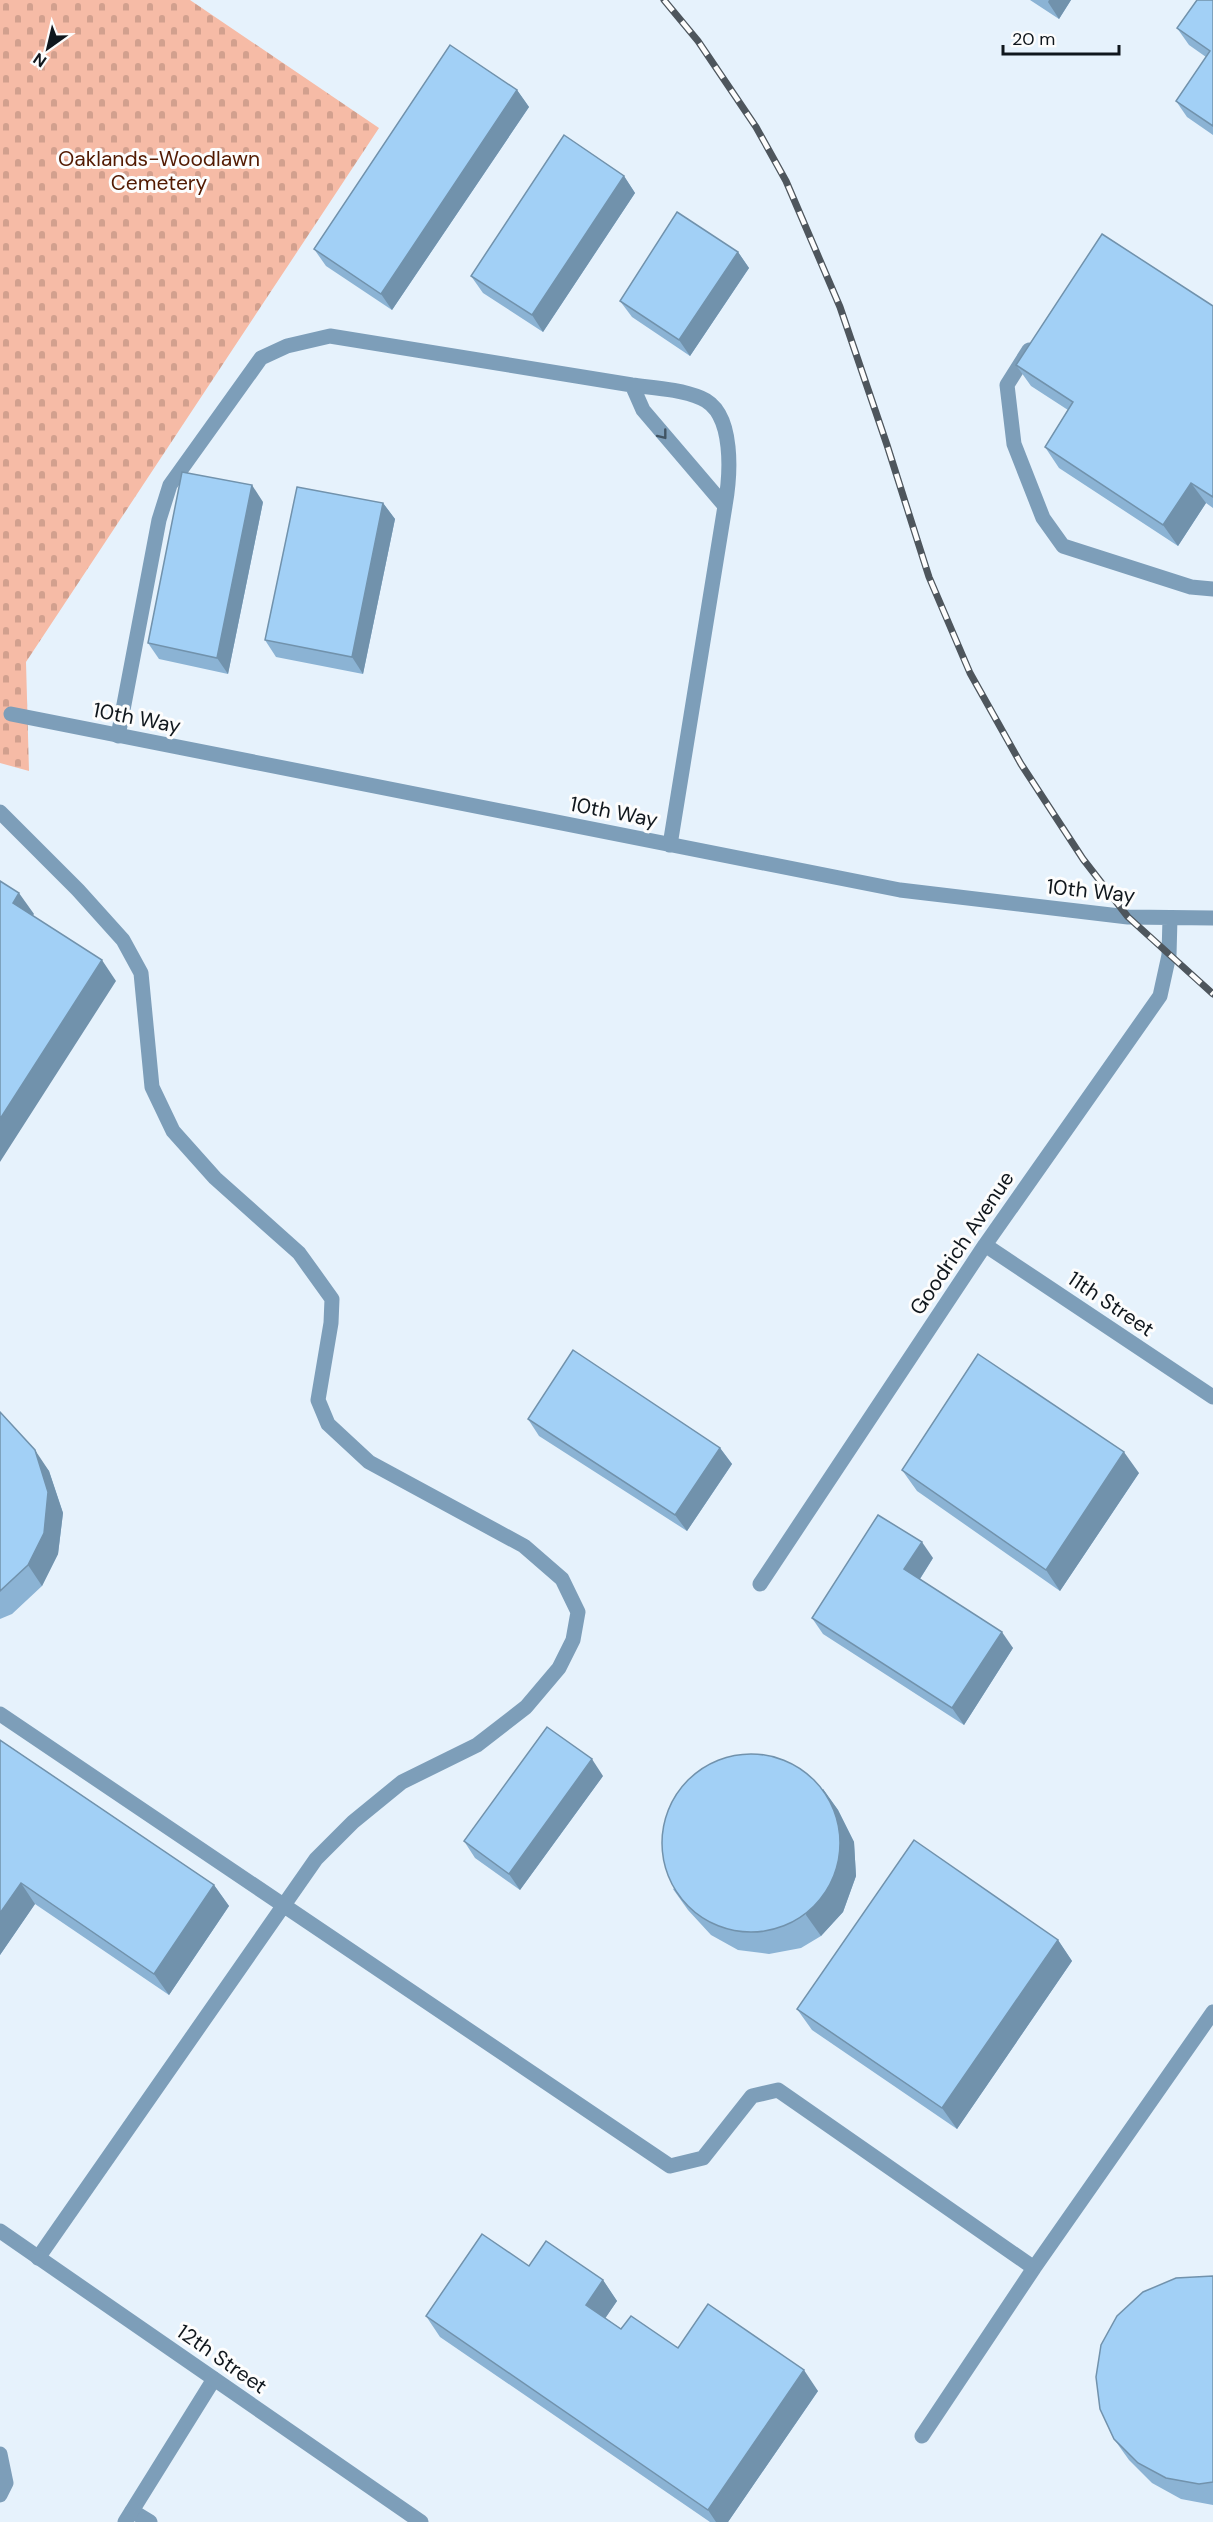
<svg xmlns="http://www.w3.org/2000/svg" width="1213" height="2522" font-family="'DM Sans',sans-serif">
	<style>
		.cemetery { fill: url(#cemetery-stones) }
		.lines { fill: none; stroke-linecap: round; stroke-linejoin: round }
		.service { stroke: #7d9eb9; stroke-width: 15 }
		.minor { stroke: #7d9eb9; stroke-width: 15 }
		.tertiary { stroke: #7d9eb9; stroke-width: 15 }
		.rail-casing { stroke: #4e565d; stroke-width: 7 }
		.rail { stroke: #fdfdfd; stroke-width: 4.5; stroke-dasharray: 14; stroke-linecap: butt }
		.wall { fill: #8bb3d4 }
		.shaded-wall { fill: #7192ac }
		.building { fill: #a2d0f6; stroke: #7192ac; stroke-width: 1.5 }
		.oneway { stroke: #415463 }
		.labels { text-anchor: middle; dominant-baseline: central; stroke-width: 6; stroke-linejoin: round; paint-order: stroke }
		.park-label { font-size: 21px; fill: #521a02; stroke: #fdfdfd }
		.street-label { font-size: 21px; fill: #10171d; stroke: #fdfdfd }
	</style>
	<defs>
		<pattern id="cemetery-stones" width="16" height="16" patternUnits="userSpaceOnUse" patternTransform="scale(1.5)"><rect width="16" height="16" fill="#f6bba6"/><path d="M2 7V4a2 2 0 0 1 4 0v3zM10 15v-3a2 2 0 0 1 4 0v3z" fill="#d2a08e"/></pattern>
	</defs>
	<rect width="100%" height="100%" fill="#e6f2fc"/>
	<path class="cemetery" d="M 0,0 L 190,0 L 379,128 L 26,662 L 29,771 L 0,763 Z"/>
	<g class="lines">
		<path class="service" d="M 1029,350 L 1007,385 L 1014,444 L 1043,518 L 1063,546 L 1191,587 L 1213,589
			M 118,736 L 159,520 L 170,485 L 261,358 L 287,346 L 330,336 L 632,385 C 655,388 679,389 701,398 C 736,412 730,478 725,506 L 643,410 L 632,385
			M 0,812 L 78,890 L 123,940 L 141,973 L 152,1087 L 173,1131 L 215,1178 L 299,1253 L 332,1299 L 331,1323 L 318,1400 L 328,1424 L 369,1462 L 524,1546 L 562,1579 L 578,1612 L 573,1640 L 559,1668 L 526,1707 L 477,1745 L 402,1782 L 353,1822 L 316,1859 L 38,2258
			M 670,845 L 725,506
			M 0,1714 L 670,2166 L 703,2158 L 752,2096 L 778,2090 L 1034,2268
			M 922,2436 L 1034,2268 L 1213,2012
			M 0,2454 L 6,2483 L 0,2495
			M 132,2511 L 150,2522"/>
		<path class="minor" d="M 11,714 L 900,890 L 1128,917 L 1213,918
			M 985,1245 L 1213,1397
			M 760,1584 L 985,1245 L 1160,996 L 1169,955 L 1170,918
			M 125,2522 L 214,2379"/>
		<path class="tertiary" d="M 0,2231 L 421,2522"/>
		<g class="rail-casing">
			<path id="rail" d="M 664,0 L 698,41 L 756,127 L 786,181 L 840,307 L 887,445 L 929,577 L 970,673 L 1021,764 L 1083,859 L 1128,917 L 1213,994"/>
		</g>
		<use href="#rail" class="rail"/>
	</g>
	<path class="wall" d="M 1030,0 L 1071,0 L 1059,19 Z
		M 1213,0 L 1213,135 L 1187,117 L 1176,101 L 1206,57 L 1189,45 L 1177,28 Z
		M 517,90 L 529,107 L 392,310 L 326,266 L 314,249 Z
		M 624,176 L 635,193 L 543,332 L 483,293 L 471,276 Z
		M 738,252 L 749,268 L 690,356 L 632,317 L 620,301 Z
		M 1213,306 L 1213,508 L 1206,503 L 1178,546 L 1059,468 L 1045,447 L 1068,410 L 1031,386 L 1016,365 Z
		M 263,502 L 228,674 L 159,659 L 148,643 Z
		M 383,503 L 395,519 L 363,674 L 276,657 L 265,640 Z
		M 0,1412 L 49,1471 L 63,1513 L 58,1554 L 42,1586 L 12,1614 L 0,1619 Z
		M 528,1419 L 720,1448 L 732,1464 L 687,1531 L 539,1436 Z
		M 902,1470 L 1139,1473 L 1060,1591 L 917,1491 Z
		M 933,1558 L 920,1579 L 1013,1648 L 964,1725 L 823,1634 L 812,1618 Z
		M 0,1740 L 214,1885 L 229,1906 L 169,1995 L 35,1904 L 0,1955 Z
		M 603,1776 L 520,1890 L 475,1858 L 464,1841 Z
		M 823,1789 L 838,1810 L 854,1842 L 856,1876 L 843,1912 L 821,1936 L 801,1948 L 769,1954 L 738,1950 L 711,1935 L 688,1910 L 673,1889 Z
		M 1058,1940 L 1072,1961 L 957,2129 L 812,2030 L 797,2009 Z
		M 529,2266 L 603,2280 L 617,2301 L 605,2318 L 621,2329 L 818,2391 L 728,2522 L 710,2522 L 440,2337 L 426,2316 Z
		M 1213,2276 L 1213,2505 L 1181,2499 L 1152,2483 L 1129,2460 L 1114,2439 Z"/>
	<path class="shaded-wall" d="M 1049,0 L 1071,0 L 1059,19 L 1048,2 Z
		M 517,90 L 529,107 L 392,310 L 381,294 Z
		M 624,176 L 635,193 L 543,332 L 532,315 Z
		M 738,252 L 749,268 L 690,356 L 679,340 Z
		M 1191,483 L 1206,503 L 1178,546 L 1163,525 Z
		M 252,485 L 263,502 L 228,674 L 217,658 Z
		M 383,503 L 395,519 L 363,674 L 352,657 Z
		M 19,893 L 34,914 L 27,924 L 13,903 Z
		M 102,960 L 116,981 L 0,1162 L 0,1119 Z
		M 720,1448 L 732,1464 L 687,1531 L 675,1515 Z
		M 35,1450 L 49,1471 L 63,1513 L 58,1554 L 42,1586 L 28,1565 Z
		M 1124,1452 L 1139,1473 L 1060,1591 L 1046,1570 Z
		M 922,1542 L 933,1558 L 916,1585 L 904,1569 Z
		M 1002,1632 L 1013,1648 L 964,1725 L 952,1708 Z
		M 592,1759 L 603,1776 L 520,1890 L 509,1874 Z
		M 823,1789 L 838,1810 L 854,1842 L 856,1876 L 843,1912 L 821,1936 L 806,1915 Z
		M 21,1883 L 35,1904 L 0,1955 L 0,1913 Z
		M 214,1885 L 229,1906 L 169,1995 L 154,1974 Z
		M 1058,1940 L 1072,1961 L 957,2129 L 942,2108 Z
		M 603,2280 L 617,2301 L 600,2326 L 586,2305 Z
		M 804,2370 L 818,2391 L 728,2522 L 716,2522 L 708,2510 Z"/>
	<path class="building" d="M 1197,0 L 1213,0 L 1213,126 L 1176,101 L 1210,51 L 1177,28 Z
		M 450,45 L 517,90 L 381,294 L 314,249 Z
		M 564,135 L 624,176 L 532,315 L 471,276 Z
		M 677,212 L 738,252 L 679,340 L 620,301 Z
		M 1102,234 L 1213,306 L 1213,497 L 1191,483 L 1163,525 L 1045,447 L 1073,402 L 1016,365 Z
		M 182,472 L 252,485 L 217,658 L 148,643 Z
		M 297,487 L 383,503 L 352,657 L 265,640 Z
		M 0,881 L 19,893 L 13,903 L 102,960 L 0,1119 Z
		M 573,1350 L 720,1448 L 675,1515 L 528,1419 Z
		M 978,1354 L 1124,1452 L 1046,1570 L 902,1470 Z
		M 0,1412 L 35,1450 L 48,1492 L 44,1533 L 28,1565 L 0,1591 Z
		M 878,1515 L 922,1542 L 904,1569 L 1002,1632 L 952,1708 L 812,1618 Z
		M 547,1727 L 592,1759 L 509,1874 L 464,1841 Z
		M 0,1740 L 214,1885 L 154,1974 L 21,1883 L 0,1913 Z
		M662 1843a89 89 0 1 1 178 0a89 89 0 1 1-178 0Z
		M 914,1840 L 1058,1940 L 942,2108 L 797,2009 Z
		M 482,2234 L 529,2266 L 546,2241 L 603,2280 L 586,2305 L 621,2329 L 631,2316 L 678,2348 L 708,2304 L 804,2370 L 708,2510 L 426,2316 Z
		M 1213,2276 L 1213,2482 L 1199,2484 L 1166,2478 L 1138,2463 L 1114,2439 L 1100,2409 L 1096,2377 L 1101,2345 L 1117,2316 L 1143,2292 L 1176,2278 Z"/>
	<defs><path id="oneway-chevron" d="M-2-3.5L2.5 0L-2 3.5" fill="none" stroke-width="1.6" stroke-linecap="round" stroke-linejoin="round" transform="scale(1.5)"/></defs>
	<use class="oneway" href="#oneway-chevron" transform="translate(663 435) rotate(52)"/>
	<g class="labels">
		<g class="park-label">
			<text x="159" y="159">Oaklands-Woodlawn<tspan x="159" dy="24">Cemetery</tspan></text>
		</g>
		<g class="street-label">
			<text transform="translate(137 718) rotate(11)">10th Way</text>
			<text transform="translate(614 812) rotate(11)">10th Way</text>
			<text transform="translate(1091 891) rotate(6)">10th Way</text>
			<text transform="translate(962 1243) rotate(-56)">Goodrich Avenue</text>
			<text transform="translate(1111 1304) rotate(34)">11th Street</text>
			<text transform="translate(222 2359) rotate(35)">12th Street</text>
		</g>
	</g>
	<g transform="translate(48 48) rotate(214)" stroke="#fdfdfd" stroke-width="4.5" paint-order="stroke">
	<path d="M0-4.5L10 22L0 15L-10 22Z" fill="#10171d"/>
	<text y="-9" font-size="16" font-weight="bold" text-anchor="middle" fill="#10171d">N</text>
	</g>
	<path d="M1003 45v9h116v-9" fill="none" stroke="#10171d" stroke-width="3"/>
	<text x="1012" y="45" font-size="18" fill="#10171d" stroke="#fdfdfd" stroke-width="4.5" paint-order="stroke">20 m</text>
</svg>
